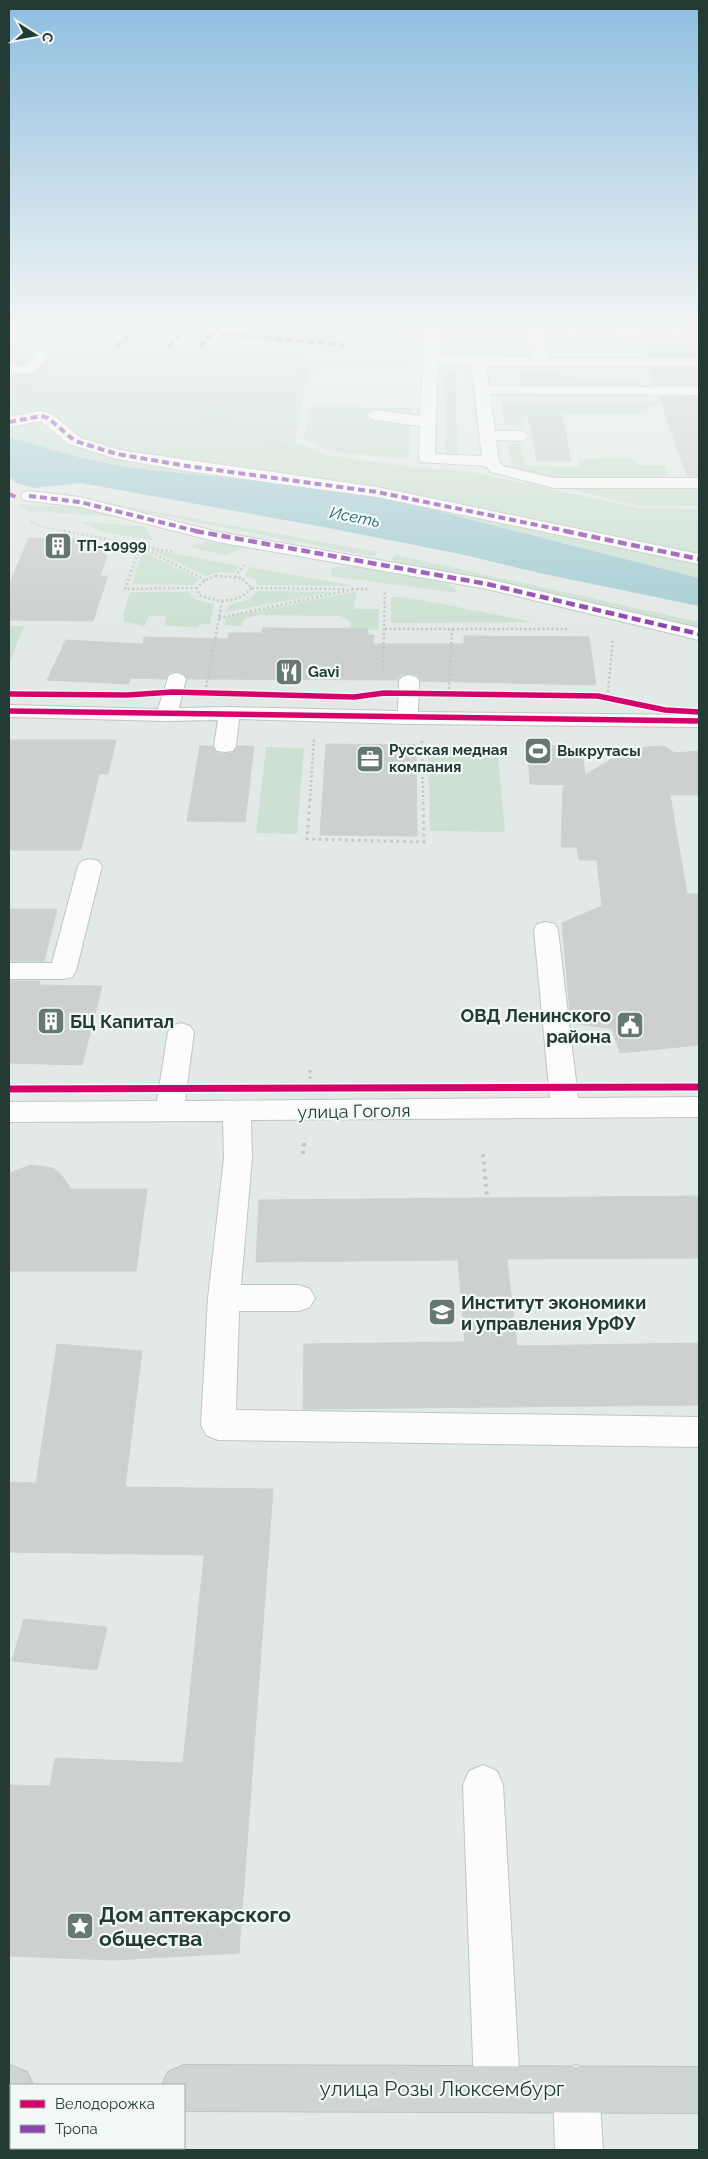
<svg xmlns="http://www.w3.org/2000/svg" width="708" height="2159" font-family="Raleway,sans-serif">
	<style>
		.green { fill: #cde1d3 }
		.water { fill: #a7ced4 }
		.building { fill: #ccd1cf; stroke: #ccd2cf }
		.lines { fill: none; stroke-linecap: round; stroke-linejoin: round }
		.minor-casing { stroke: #c0c6c3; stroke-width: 2 }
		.major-casing { stroke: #bcc5c2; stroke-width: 2 }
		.path-far3 { stroke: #c0c9c5; stroke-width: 2; stroke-dasharray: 1 2; stroke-linecap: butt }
		.path-far2 { stroke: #c0c9c5; stroke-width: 2.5; stroke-dasharray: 2 2.5; stroke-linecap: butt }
		.path-far1 { stroke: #c0c9c5; stroke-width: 3; stroke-dasharray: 2.5 4; stroke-linecap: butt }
		.path { stroke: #c0c9c5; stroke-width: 4; stroke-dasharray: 3 4.5; stroke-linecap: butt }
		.minor { fill: #fbfcfb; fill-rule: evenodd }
		.major { fill: #ced5d2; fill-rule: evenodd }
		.quiet-far1 { stroke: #8e44ad; stroke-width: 4; stroke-dasharray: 7 4; stroke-linecap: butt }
		.quiet { stroke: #8e44ad; stroke-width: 4.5; stroke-dasharray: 9 4.5; stroke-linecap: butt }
		.cycleway-far1-casing { stroke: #f2f8f5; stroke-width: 8 }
		.cycleway-casing { stroke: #f2f8f5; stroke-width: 10 }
		.cycleway-far1 { stroke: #d6006c; stroke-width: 5.5 }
		.cycleway { stroke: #d6006c; stroke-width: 7 }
		.labels { text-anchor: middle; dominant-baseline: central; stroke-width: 4.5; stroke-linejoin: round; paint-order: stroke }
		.far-poi-label { font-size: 15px; font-weight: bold; fill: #233b34; stroke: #f2f8f5; text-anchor: start }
		.far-water-label { font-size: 16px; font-style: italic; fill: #216573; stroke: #f2f8f5 }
		.poi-label { font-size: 18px; font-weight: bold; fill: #233b34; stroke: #f2f8f5; text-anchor: start }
		.street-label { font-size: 18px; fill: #233b34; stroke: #f2f8f5 }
		.near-poi-label { font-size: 21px; font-weight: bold; fill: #233b34; stroke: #f2f8f5; text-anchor: start }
		.near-street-label { font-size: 21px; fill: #233b34; stroke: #f2f8f5 }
	</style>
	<rect width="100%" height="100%" fill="#e3e9e6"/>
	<path class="green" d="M 9,324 L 395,324 L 396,345 L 345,354 L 306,353 L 309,367 L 367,358 L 406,361 L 409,368 L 332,367 L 309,369 L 295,442 L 326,455 L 411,467 L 472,472 L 639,508 L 699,509 L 699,578 L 410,504 L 268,482 L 132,468 L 81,458 L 9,437 Z
		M 445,352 L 530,352 L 530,357 L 460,356 Z
		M 445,371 L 455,371 L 458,457 L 445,455 Z
		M 520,374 L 561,374 L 588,380 L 639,380 L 642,387 L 521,386 Z
		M 501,401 L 666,401 L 652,406 L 646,414 L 524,414 L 525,427 L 511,427 L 504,424 Z
		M 310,406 L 411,408 L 409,459 L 331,452 L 304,439 Z
		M 513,443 L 520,443 L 526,466 L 579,467 L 578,459 L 635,458 L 638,465 L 665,465 L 669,478 L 554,477 L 513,468 L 508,446 Z
		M 559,486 L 699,487 L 699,506 L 639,506 Z
		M 54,493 L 377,552 L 374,557 L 80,499 L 47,496 Z
		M 19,505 L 79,507 L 125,517 L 28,511 Z
		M 80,522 L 144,526 L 152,536 L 151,540 L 103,532 Z
		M 206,542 L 247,547 L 224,555 L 188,547 Z
		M 151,549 L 239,566 L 234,573 L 221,572 L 205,576 Z
		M 143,551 L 199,579 L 192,585 L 132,584 Z
		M 396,555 L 699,622 L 699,629 L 389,561 Z
		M 351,566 L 389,569 L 451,585 L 458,593 L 331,576 L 332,568 Z
		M 250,567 L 354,586 L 258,585 L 254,579 L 245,575 Z
		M 257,591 L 333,592 L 226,612 L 229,605 L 250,599 Z
		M 357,591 L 354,609 L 379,609 L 378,630 L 350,629 L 351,622 L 340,616 L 258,615 L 245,619 L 241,626 L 225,625 L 226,617 Z
		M 130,592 L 190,592 L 194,599 L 214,604 L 210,624 L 200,624 L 198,627 L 164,626 L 166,616 L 148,616 L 145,626 L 124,622 L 123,616 Z
		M 391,597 L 412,598 L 533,622 L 391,623 Z
		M 9,626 L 24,626 L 9,664 Z
		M 428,745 L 497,746 L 505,832 L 430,831 Z
		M 266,747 L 304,748 L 297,834 L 256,833 Z"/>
	<path class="water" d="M 9,437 L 81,458 L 132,468 L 268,482 L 372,496 L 410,504 L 699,578 L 699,606 L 539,573 L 465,555 L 323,527 L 81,483 L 33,488 L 17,483 L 9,477 Z"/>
	<path class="building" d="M 638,335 L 699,336 L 699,356 L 645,356 Z
		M 9,356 L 30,356 L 24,364 L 9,363 Z
		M 50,356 L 63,356 L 29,389 L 9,388 L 9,375 L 34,375 Z
		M 649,368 L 699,368 L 699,385 L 655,385 Z
		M 659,397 L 699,397 L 699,476 L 687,476 Z
		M 528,416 L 562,416 L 571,461 L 537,461 Z
		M 29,538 L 83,539 L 98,545 L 107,556 L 100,576 L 108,576 L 93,621 L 9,620 L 9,585 Z
		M 263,628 L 368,629 L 368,635 L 374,635 L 373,644 L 464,644 L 464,636 L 589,637 L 596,685 L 421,681 L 417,675 L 410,673 L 401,675 L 397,680 L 188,679 L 184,674 L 177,671 L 168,673 L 166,679 L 131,678 L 128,684 L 47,680 L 66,640 L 143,644 L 144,637 L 228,639 L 229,633 L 262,633 Z
		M 9,740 L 116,740 L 108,774 L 99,774 L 81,850 L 9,850 Z
		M 326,744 L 416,745 L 417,836 L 320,835 Z
		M 527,745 L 582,747 L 585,775 L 630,748 L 663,746 L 675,753 L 699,751 L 699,795 L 670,795 L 687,894 L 699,894 L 699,1045 L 620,1053 L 612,1029 L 571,1023 L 562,923 L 602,906 L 597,860 L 579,860 L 577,847 L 561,847 L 563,788 L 568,785 L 530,784 Z
		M 200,746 L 212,746 L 217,753 L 225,754 L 233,753 L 238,746 L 254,746 L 245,822 L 187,821 Z
		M 9,909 L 57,909 L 44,961 L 9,961 Z
		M 9,981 L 40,981 L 38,985 L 102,986 L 82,1065 L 9,1063 Z
		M 31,1165 L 53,1168 L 60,1173 L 71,1189 L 147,1189 L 136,1271 L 9,1271 L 9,1173 Z
		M 699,1196 L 699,1258 L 507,1259 L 517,1346 L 699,1343 L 699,1405 L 303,1409 L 304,1344 L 465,1342 L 458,1260 L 256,1262 L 259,1200 Z
		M 57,1344 L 142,1351 L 125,1487 L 273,1489 L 239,1953 L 113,1960 L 9,1956 L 9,1785 L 50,1786 L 55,1758 L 183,1763 L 204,1555 L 9,1552 L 9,1482 L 36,1483 Z
		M 24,1619 L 107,1627 L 97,1670 L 12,1661 Z"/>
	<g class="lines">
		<g class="minor-casing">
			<path id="minor" d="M 424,324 L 438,324 L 440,354 L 454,358 L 534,358 L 527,324 L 541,324 L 548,358 L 699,358 L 699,366 L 486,366 L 489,386 L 699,387 L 699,395 L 490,394 L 495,431 L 522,431 L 530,436 L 522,441 L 496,440 L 499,461 L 503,466 L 554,478 L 699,478 L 699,488 L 554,488 L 491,472 L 486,466 L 421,462 L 419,459 L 420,426 L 375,420 L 367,415 L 375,410 L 420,416 C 421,385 426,355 424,324 ZM 438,363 L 471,366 L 482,456 L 435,454 Z
				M 562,325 L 699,326 L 699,334 L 557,332 L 555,329 L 557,326 Z
				M 42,350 L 49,354 L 34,373 L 9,373 L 9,365 L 25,366 L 37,351 Z
				M 41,411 L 53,415 L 81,438 L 119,450 L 377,487 L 699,554 L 699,564 L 377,497 L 187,471 L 117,459 L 69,444 L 41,421 L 9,427 L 9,417 Z
				M 29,491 L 80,497 L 218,532 L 487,579 L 699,628 L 699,640 L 487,589 L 218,542 L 80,507 L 23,500 L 21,496 L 23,492 Z
				M 176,673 L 183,675 L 186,679 L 179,708 L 229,707 L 398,711 L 399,681 L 402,677 L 409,675 L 416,677 L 419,681 L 418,712 L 699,715 L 699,727 L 408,724 L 239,719 L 236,746 L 233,751 L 225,752 L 217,751 L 214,746 L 218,720 L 167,721 L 9,717 L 9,705 L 158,709 L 169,675 Z
				M 90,859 L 98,861 L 102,866 L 76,971 L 72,977 L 63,979 L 9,979 L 9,963 L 52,963 L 78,866 L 82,861 Z
				M 546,922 L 555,924 L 558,930 L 578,1098 L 699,1097 L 699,1117 L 251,1120 L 252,1158 L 241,1285 L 299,1285 L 310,1289 L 315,1298 L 310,1307 L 299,1311 L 239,1311 L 236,1410 L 699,1417 L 699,1447 L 218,1440 L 206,1435 L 201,1425 L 208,1298 L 224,1158 L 223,1121 L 9,1122 L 9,1102 L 157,1101 L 168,1032 L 172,1026 L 181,1023 L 190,1026 L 194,1032 L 185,1101 L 550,1098 L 534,930 L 537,924 Z
				M 483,1765 L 497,1771 L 503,1785 L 520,2088 L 513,2104 L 497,2111 L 481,2104 L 474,2088 L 463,1785 L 469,1771 Z
				M 576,2065 L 592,2072 L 599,2088 L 603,2150 L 555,2150 L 553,2088 L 560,2072 Z
				M 22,2148 L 70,2148 L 70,2150 L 22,2150 Z"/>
		</g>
		<g class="major-casing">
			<path id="major" d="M 9,2065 L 27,2072 L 33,2085 L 11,2085 L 11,2111 L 9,2111 Z
				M 184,2065 L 699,2067 L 699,2113 L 184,2111 L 184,2085 L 162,2085 L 168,2072 Z"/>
		</g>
		<path class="path-far3" d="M 256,324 L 338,343
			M 48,335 L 52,324
			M 344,345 L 347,324
			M 66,348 L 345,345 L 377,351
			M 386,353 L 407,355
			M 300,371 L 333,368 L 406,369
			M 271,386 L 299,376 L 300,366
			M 210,401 L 233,406 L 234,411 C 218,419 205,421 189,412 L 189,408 L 199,402 Z
			M 69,404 L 125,384 L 184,370 L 224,367 L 304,366 L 405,348
			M 79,412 L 128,407 L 189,412
			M 220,418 L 300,455
			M 9,473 L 27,443
			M 31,521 L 42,527 L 70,532"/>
		<path class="path-far2" d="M 64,531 L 173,552
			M 216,576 L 241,578 L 252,588 C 237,604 218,603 199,595 L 197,588 L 205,580 Z
			M 235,577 L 244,565
			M 197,588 L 125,589 L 140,546 L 205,580
			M 252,588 L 346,589
			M 352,589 L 369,589
			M 219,618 L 354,589
			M 385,629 L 567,629
			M 383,671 L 385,590
			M 206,687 L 222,602
			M 449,689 L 452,629
			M 608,692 L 613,638
			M 422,741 L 423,800
			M 310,800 L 314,739"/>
		<path class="path-far1" d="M 310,799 L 307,839 L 424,842 L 423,799
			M 310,1070 L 310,1082
			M 304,1145 L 305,1138"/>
		<path class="path" d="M 303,1154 L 304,1143
			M 483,1154 L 487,1198"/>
		<use href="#minor" class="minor"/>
		<use href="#major" class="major"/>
		<path class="quiet-far1" d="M 110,324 L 345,345
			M 169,347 L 191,324
			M 200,347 L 212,334 L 230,324
			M 116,348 L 139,324
			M 9,422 L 41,416 L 48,418 L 75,441 L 117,454 L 187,466 L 377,492 L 571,532
			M 9,494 L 16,497
			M 29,496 L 80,502 L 200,532"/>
		<path class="quiet" d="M 195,531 L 487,584 L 699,634
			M 565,531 L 699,559"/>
		<g class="cycleway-far1-casing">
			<path id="cycleway-far1" d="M 9,694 L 127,695 L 173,692 L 354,697 L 384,693 L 598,696 L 665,710 L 699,712
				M 9,711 L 699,721"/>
		</g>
		<g class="cycleway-casing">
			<path id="cycleway" d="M 9,1089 L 699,1087"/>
		</g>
		<use href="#cycleway-far1" class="cycleway-far1"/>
		<use href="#cycleway" class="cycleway"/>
	</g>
	<linearGradient id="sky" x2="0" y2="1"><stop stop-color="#8ebee0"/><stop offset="0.52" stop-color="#f2f5f4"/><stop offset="1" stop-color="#f2f5f4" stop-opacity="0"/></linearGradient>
	<rect width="708" height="626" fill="url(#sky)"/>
	<defs>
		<g id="building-square" transform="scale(1.4375)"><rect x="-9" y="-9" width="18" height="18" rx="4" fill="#667872" stroke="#f2f8f5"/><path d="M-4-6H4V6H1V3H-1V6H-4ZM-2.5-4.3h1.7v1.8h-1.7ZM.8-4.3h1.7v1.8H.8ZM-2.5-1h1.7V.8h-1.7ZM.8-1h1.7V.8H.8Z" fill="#fff"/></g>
		<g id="restaurant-square" transform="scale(1.4375)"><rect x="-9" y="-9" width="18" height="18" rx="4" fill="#667872" stroke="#f2f8f5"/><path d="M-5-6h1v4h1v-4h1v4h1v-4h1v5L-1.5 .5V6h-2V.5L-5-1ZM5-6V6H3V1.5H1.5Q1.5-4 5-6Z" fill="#fff"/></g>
		<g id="stadium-square" transform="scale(1.4375)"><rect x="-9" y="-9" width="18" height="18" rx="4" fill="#667872" stroke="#f2f8f5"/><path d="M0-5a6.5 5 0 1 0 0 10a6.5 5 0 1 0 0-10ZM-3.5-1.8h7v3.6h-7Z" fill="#fff"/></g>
		<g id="office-square" transform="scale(1.4375)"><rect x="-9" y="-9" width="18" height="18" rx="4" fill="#667872" stroke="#f2f8f5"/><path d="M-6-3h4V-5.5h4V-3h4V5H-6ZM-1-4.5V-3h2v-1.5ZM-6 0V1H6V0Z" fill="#fff"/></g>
		<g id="civic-square" transform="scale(1.4375)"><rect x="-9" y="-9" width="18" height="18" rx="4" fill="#667872" stroke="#f2f8f5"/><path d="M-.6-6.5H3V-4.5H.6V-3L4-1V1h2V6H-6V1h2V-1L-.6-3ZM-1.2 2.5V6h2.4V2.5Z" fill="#fff"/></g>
		<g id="university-square" transform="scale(1.4375)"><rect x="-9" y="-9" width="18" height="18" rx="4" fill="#667872" stroke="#f2f8f5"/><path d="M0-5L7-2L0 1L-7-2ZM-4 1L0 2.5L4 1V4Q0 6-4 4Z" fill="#fff"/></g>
		<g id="sight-square" transform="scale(1.4375)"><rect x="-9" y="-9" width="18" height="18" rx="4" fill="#667872" stroke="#f2f8f5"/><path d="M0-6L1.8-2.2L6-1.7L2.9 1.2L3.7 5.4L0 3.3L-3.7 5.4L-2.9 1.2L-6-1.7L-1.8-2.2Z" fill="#fff"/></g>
	</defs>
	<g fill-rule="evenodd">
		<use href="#building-square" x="58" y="546"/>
		<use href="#restaurant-square" x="289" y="672"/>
		<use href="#stadium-square" x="538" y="751"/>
		<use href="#office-square" x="370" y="759"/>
		<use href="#building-square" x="51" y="1021"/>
		<use href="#civic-square" x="630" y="1025"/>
		<use href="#university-square" x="442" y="1312"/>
		<use href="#sight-square" x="80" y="1926"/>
	</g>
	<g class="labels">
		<g class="far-poi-label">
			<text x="77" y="546">ТП-10999</text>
			<text x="308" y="672">Gavi</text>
			<text x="389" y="750">Русская медная<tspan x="389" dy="17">компания</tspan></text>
			<text x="557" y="751">Выкрутасы</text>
		</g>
		<g class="far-water-label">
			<text transform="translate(355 517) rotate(11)">Исеть</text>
		</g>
		<g class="poi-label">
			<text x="611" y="1015" text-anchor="end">ОВД Ленинского<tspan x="611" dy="21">района</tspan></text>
			<text x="70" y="1021">БЦ Капитал</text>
			<text x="461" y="1302">Институт экономики<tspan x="461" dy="21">и управления УрФУ</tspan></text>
		</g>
		<g class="street-label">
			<text transform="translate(354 1111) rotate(-1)">улица Гоголя</text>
		</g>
		<g class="near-poi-label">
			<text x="99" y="1914">Дом аптекарского<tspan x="99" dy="24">общества</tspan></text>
		</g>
		<g class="near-street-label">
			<text x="442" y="2088">улица Розы Люксембург</text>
		</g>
	</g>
	<rect width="708" height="2159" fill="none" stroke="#233b34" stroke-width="20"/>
	<rect x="10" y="2084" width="175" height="65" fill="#f2f8f5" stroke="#9faca8"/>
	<rect x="20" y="2100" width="25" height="8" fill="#d6006c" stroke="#9faca8"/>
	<text x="55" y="2109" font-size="15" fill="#233b34">Велодорожка</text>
	<rect x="20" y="2125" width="25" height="8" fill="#8e44ad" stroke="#9faca8"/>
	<text x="55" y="2134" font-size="15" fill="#233b34">Тропа</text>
	<g transform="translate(35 35) rotate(101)" stroke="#f2f8f5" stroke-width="4" paint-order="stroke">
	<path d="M0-4L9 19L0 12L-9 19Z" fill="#233b34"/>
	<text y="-8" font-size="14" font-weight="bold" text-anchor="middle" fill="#233b34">С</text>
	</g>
</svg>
